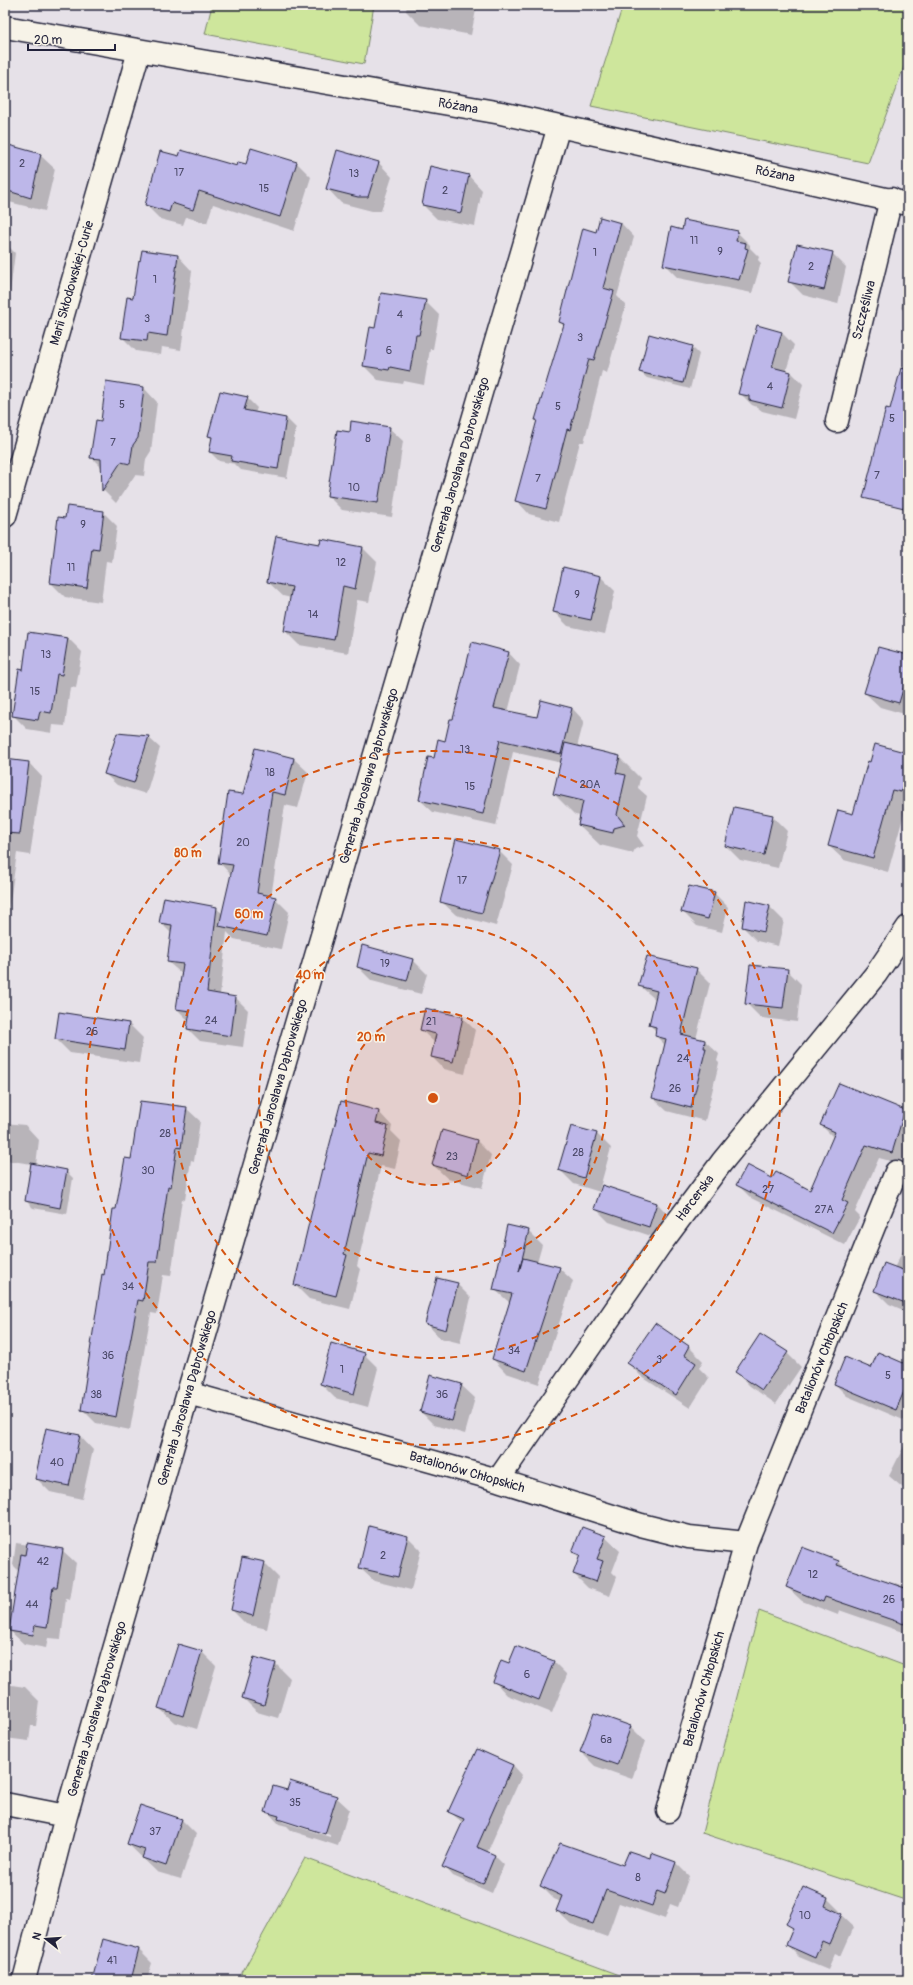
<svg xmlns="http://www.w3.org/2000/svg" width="913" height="1985" font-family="Pangolin,sans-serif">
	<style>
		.green { fill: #cee69c; stroke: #78846c }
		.shadow { fill: #0003; fill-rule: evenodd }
		.building { fill: #bdb7e9; stroke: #22223b }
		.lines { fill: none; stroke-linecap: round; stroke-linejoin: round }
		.minor-casing { stroke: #22223b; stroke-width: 25 }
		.tertiary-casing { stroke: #22223b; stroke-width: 25 }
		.minor { stroke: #f7f3e8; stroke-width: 22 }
		.tertiary { stroke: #f7f3e8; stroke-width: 22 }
		.ring { fill: none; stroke: #d45411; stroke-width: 2; stroke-dasharray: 7 5 }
		.labels { text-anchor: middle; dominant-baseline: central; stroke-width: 3; stroke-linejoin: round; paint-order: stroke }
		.number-label { font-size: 11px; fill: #494766 }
		.street-label { font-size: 13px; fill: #22223b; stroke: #f7f3e8 }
		.centre { fill: #d45411; stroke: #f7f3e8; stroke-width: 2 }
		.ring-label { font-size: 12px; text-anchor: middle; font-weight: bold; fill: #d45411; stroke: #f7f3e8; stroke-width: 3; stroke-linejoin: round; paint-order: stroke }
	</style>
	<rect width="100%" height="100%" fill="#e6e1e8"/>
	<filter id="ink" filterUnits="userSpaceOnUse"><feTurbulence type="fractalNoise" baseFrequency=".025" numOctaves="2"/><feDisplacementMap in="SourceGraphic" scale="8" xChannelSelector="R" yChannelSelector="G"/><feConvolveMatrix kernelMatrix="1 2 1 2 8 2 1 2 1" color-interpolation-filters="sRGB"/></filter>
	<g filter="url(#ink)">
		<path class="green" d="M 212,5 L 374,5 L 364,64 L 205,34 Z
			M 623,5 L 908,5 L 908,56 L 868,163 L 591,106 Z
			M 759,1611 L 908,1667 L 908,1901 L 702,1833 Z
			M 305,1858 L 633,1980 L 238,1980 Z"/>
		<path class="shadow" d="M 407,5 L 477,5 L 471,35 L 420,25 L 406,11 Z
			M 5,145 L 40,155 L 55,169 L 45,211 L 5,201 Z
			M 252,149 L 297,163 L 311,177 L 294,231 L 213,204 L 207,223 L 186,217 L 183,225 L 160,219 L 146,205 L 180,158 L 238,167 L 246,165 Z
			M 379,163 L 392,177 L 381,211 L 372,211 L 341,203 L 328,189 Z
			M 468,175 L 482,190 L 475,226 L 437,219 L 423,205 Z
			M 621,223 L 634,237 L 617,296 L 626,305 L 607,373 L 602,371 L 584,442 L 580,442 L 559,522 L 529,514 L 516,500 L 537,421 L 536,420 L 564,326 L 560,322 L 597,234 Z
			M 683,231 L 737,232 L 750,245 L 750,248 L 759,257 L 758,260 L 761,263 L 752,293 L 678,278 L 664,264 Z
			M 5,243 L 15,253 L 10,292 L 5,291 Z
			M 143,251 L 178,256 L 192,271 L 181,350 L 162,347 L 161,355 L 136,351 L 122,337 L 134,299 Z
			M 832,253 L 846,267 L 838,304 L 803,295 L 789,281 Z
			M 908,275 L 908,314 L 901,308 Z
			M 425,301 L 439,315 L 433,349 L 430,349 L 424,385 L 404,381 L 403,384 L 378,380 L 364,366 L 376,329 Z
			M 758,326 L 782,333 L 794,345 L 786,371 L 791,372 L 803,384 L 794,419 L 762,411 L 757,407 L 752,405 L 740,393 Z
			M 692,347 L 699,354 L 690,389 L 647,378 L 640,372 Z
			M 144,388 L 157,402 L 151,451 L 146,459 L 144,476 L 135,475 L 116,503 L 103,490 L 102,468 L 91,457 L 101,422 Z
			M 908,395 L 908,500 L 882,494 L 890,411 Z
			M 247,398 L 257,408 L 255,413 L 286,418 L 296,428 L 287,478 L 241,470 L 235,464 L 219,461 L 210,452 L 212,439 L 209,436 Z
			M 389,428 L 403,441 L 392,517 L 342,510 L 328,496 L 350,433 Z
			M 103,512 L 117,526 L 112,562 L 106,561 L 101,602 L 65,597 L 51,583 Z
			M 322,540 L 363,548 L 377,562 L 369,602 L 357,600 L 348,653 L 299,645 L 285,631 L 291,598 L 283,596 L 268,582 L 321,545 Z
			M 564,568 L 601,577 L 615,591 L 605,634 L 568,626 L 554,612 Z
			M 68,638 L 82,652 L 76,688 L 70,687 L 65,726 L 53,725 L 52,733 L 27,729 L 13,715 L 24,671 Z
			M 508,652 L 520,665 L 508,712 L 538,719 L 572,708 L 584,721 L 577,747 L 619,757 L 640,778 L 638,788 L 647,796 L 637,836 L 644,846 L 635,849 L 633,853 L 600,845 L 579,825 L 581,816 L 575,815 L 554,794 L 562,763 L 513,752 L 496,826 L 433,812 L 420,800 L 435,759 L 446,742 L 454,721 Z
			M 908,658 L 908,715 L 880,707 L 865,693 Z
			M 148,737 L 160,748 L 146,794 L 117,785 L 105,774 Z
			M 256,749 L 294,759 L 308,772 L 298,808 L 285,805 L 271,897 L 275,898 L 289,912 L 281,949 L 234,939 L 227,932 L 220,995 L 236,998 L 248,1010 L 243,1047 L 200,1041 L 188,1029 L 189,1021 L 177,1009 L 182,974 L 168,962 L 172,934 L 160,922 L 216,908 L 223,914 L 231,875 L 219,862 L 244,795 Z
			M 908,754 L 908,804 L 907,803 L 888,872 L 844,860 L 829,846 L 854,815 Z
			M 5,760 L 29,763 L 42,777 L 30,855 L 17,853 L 5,936 Z
			M 772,816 L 787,831 L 778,868 L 740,860 L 726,846 Z
			M 499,851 L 513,865 L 496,926 L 456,915 L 441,901 Z
			M 714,893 L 728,907 L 722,932 L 697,926 L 683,912 Z
			M 770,907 L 784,921 L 778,946 L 757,941 L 743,927 Z
			M 413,960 L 427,974 L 421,994 L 372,981 L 358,967 Z
			M 696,969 L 710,983 L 696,1039 L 705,1041 L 719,1054 L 717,1061 L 719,1063 L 705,1121 L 667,1111 L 653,1098 L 665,1045 L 656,1036 L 657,1032 L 650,1025 L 656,1000 L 640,986 Z
			M 787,970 L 801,984 L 797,1022 L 761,1018 L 746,1003 Z
			M 426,1009 L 463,1018 L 475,1030 L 465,1074 L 444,1069 L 432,1057 L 435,1043 L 421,1030 Z
			M 129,1024 L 143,1038 L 139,1063 L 70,1053 L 56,1039 Z
			M 186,1108 L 200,1121 L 194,1161 L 191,1160 L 185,1200 L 182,1199 L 171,1276 L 163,1275 L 157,1314 L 151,1313 L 130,1430 L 96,1423 L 82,1409 L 105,1276 L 132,1160 Z
			M 904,1111 L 908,1115 L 908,1155 L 905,1165 L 879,1158 L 855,1212 L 860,1217 L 845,1245 L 751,1198 L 738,1185 L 811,1192 L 834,1138 L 821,1125 Z
			M 379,1112 L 392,1126 L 391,1131 L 401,1141 L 395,1169 L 381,1166 L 357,1266 L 360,1269 L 350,1309 L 309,1299 L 295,1285 L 324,1171 Z
			M 5,1123 L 25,1125 L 39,1140 L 36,1165 L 66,1171 L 73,1178 L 67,1214 L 33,1208 L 26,1201 L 32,1164 L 5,1160 Z
			M 443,1131 L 477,1141 L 491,1155 L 482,1188 L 448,1179 L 433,1165 Z
			M 597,1134 L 611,1148 L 599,1191 L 657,1203 L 671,1218 L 663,1240 L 609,1222 L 595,1208 L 600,1192 L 574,1184 L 560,1170 Z
			M 528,1231 L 542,1245 L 537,1263 L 559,1268 L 573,1281 L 539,1384 L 506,1373 L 493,1359 L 510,1303 L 494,1289 Z
			M 908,1241 L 908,1312 L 889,1304 L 875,1290 L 894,1268 Z
			M 457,1284 L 471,1298 L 460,1343 L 440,1338 L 426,1323 Z
			M 655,1325 L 689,1347 L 703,1361 L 699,1368 L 709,1378 L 690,1408 L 642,1377 L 628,1363 Z
			M 787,1353 L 801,1367 L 776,1404 L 750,1386 L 736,1372 Z
			M 364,1354 L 378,1368 L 368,1407 L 335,1398 L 321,1384 Z
			M 908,1366 L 908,1422 L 847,1396 L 835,1384 L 872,1369 Z
			M 461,1385 L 475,1398 L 465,1434 L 434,1425 L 421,1412 Z
			M 80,1436 L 93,1450 L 82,1499 L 50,1492 L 36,1478 Z
			M 908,1438 L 908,1492 L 889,1476 Z
			M 582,1529 L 605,1537 L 620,1551 L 612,1572 L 617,1577 L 610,1596 L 588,1588 L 574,1574 L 580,1558 L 574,1552 Z
			M 407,1536 L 421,1550 L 411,1590 L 374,1581 L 360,1568 Z
			M 16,1543 L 62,1550 L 76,1563 L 70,1600 L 66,1599 L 61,1639 L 48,1638 L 46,1648 L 24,1644 L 10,1631 L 19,1571 L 13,1565 Z
			M 243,1558 L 264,1563 L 278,1577 L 267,1629 L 246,1624 L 232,1610 Z
			M 838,1561 L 846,1569 L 894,1585 L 895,1583 L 908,1588 L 908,1634 L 839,1610 L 838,1615 L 802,1601 L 787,1587 Z
			M 179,1645 L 202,1652 L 216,1666 L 197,1729 L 174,1722 L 159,1708 Z
			M 516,1647 L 554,1662 L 567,1675 L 552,1713 L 507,1695 L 494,1681 L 509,1664 Z
			M 276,1664 L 290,1678 L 278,1718 L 257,1712 L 243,1698 Z
			M 5,1684 L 25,1687 L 39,1701 L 36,1726 L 31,1726 L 29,1741 L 5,1738 Z
			M 594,1714 L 631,1727 L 645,1741 L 632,1779 L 595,1766 L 581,1752 Z
			M 513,1765 L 522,1775 L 487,1853 L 495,1856 L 504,1865 L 492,1893 L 453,1876 L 444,1866 L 464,1824 L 450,1812 Z
			M 287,1792 L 336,1797 L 349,1809 L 338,1846 L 292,1831 L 287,1826 L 279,1824 L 267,1811 ZM 280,1819 L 330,1835 L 330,1837 L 283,1822 Z
			M 141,1806 L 182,1820 L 196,1834 L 181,1879 L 157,1872 L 128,1844 Z
			M 650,1859 L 676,1863 L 689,1876 L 678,1907 L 670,1904 L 665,1919 L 619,1903 L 607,1937 L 571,1924 L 557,1911 L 561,1902 L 554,1899 L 541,1886 Z
			M 828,1899 L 840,1911 L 839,1913 L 854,1927 L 841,1956 L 835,1953 L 828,1969 L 799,1957 L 787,1945 L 794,1930 L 788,1924 Z
			M 139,1950 L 152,1963 L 147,1980 L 94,1980 Z"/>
		<path class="building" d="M 5,144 L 41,154 L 31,198 L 5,190 Z
			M 251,148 L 297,162 L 280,217 L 199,191 L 193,210 L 172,203 L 169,212 L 145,205 L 160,151 L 179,156 L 181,150 L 237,166 L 238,162 L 246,164 Z
			M 337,150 L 379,162 L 368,197 L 358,197 L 326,189 Z
			M 430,166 L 469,175 L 461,213 L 422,205 Z
			M 600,217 L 621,223 L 603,288 L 614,291 L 594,360 L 589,359 L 570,430 L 567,429 L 546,509 L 515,501 L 537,420 L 535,420 L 564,324 L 559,322 L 583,228 L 596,232 Z
			M 684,220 L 738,231 L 736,241 L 746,243 L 745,248 L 748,249 L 739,280 L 663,265 L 671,227 L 682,230 Z
			M 797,244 L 833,252 L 824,290 L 788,282 Z
			M 142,250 L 178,255 L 167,336 L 148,333 L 147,341 L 121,338 L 127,297 L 133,298 L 139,260 L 140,261 Z
			M 381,293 L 426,300 L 419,335 L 416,335 L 410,371 L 390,367 L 389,370 L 363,366 L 370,327 L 375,328 Z
			M 757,325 L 782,332 L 772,367 L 791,372 L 782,408 L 749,400 L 749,396 L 738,394 Z
			M 649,334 L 693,346 L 683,383 L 639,372 Z
			M 901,368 L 908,369 L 908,490 L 904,508 L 863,498 L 886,408 L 890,409 Z
			M 106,381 L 144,387 L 138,438 L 133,445 L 130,464 L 121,462 L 102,491 L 101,459 L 90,458 L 96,420 L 101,421 Z
			M 220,391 L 248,397 L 244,410 L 286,418 L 278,469 L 231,461 L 232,456 L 209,452 L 212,437 L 208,436 Z
			M 351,421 L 390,427 L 378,503 L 327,496 L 337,430 L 350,432 Z
			M 67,506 L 104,511 L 99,549 L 92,548 L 87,588 L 50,583 L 58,517 L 65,518 Z
			M 276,536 L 320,544 L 321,539 L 363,547 L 355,589 L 343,586 L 334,640 L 284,631 L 292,587 L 267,582 Z
			M 563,567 L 601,576 L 591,620 L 553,612 Z
			M 28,632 L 68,638 L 62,675 L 57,674 L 51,713 L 40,711 L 38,720 L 12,716 L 19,669 L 23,670 Z
			M 472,642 L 509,652 L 494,708 L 537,717 L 541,700 L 572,708 L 561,754 L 500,740 L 483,814 L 419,800 L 428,757 L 434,758 L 438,739 L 445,741 L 450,719 L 453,719 Z
			M 878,647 L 908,655 L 908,672 L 899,703 L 864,693 Z
			M 117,733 L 149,736 L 134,783 L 104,774 Z
			M 565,743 L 620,756 L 616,773 L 626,775 L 617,815 L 625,825 L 614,828 L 613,833 L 578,825 L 583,801 L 553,794 Z
			M 875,744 L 908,753 L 908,766 L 901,792 L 892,790 L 873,858 L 828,846 L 838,810 L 853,814 L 868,761 L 870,762 Z
			M 255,748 L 294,758 L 285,795 L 272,792 L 257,893 L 276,897 L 267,936 L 219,926 L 233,865 L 218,863 L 228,792 L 243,794 Z
			M 5,759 L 29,762 L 20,834 L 5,833 Z
			M 734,807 L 773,815 L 764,855 L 725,846 Z
			M 456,839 L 500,850 L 482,913 L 440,902 Z
			M 689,886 L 715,892 L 708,919 L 681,912 Z
			M 164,897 L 217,907 L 207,992 L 236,997 L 231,1036 L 187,1029 L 190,1011 L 176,1009 L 183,964 L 167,962 L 172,925 L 159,923 Z
			M 746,900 L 770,906 L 764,932 L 742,927 Z
			M 362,945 L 413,959 L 407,981 L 357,967 Z
			M 647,956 L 697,968 L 681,1034 L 705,1040 L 704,1048 L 706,1048 L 691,1108 L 652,1098 L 666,1039 L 655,1036 L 656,1027 L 649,1025 L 657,991 L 638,986 Z
			M 750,965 L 788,969 L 783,1008 L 745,1004 Z
			M 425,1008 L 463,1017 L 453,1062 L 431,1057 L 436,1034 L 420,1030 Z
			M 59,1012 L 129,1023 L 125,1050 L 55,1039 Z
			M 839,1083 L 905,1110 L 892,1153 L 866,1145 L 842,1200 L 848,1203 L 832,1233 L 736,1185 L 747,1165 L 772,1178 L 776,1172 L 810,1190 L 835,1132 L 820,1125 Z
			M 140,1101 L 187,1107 L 181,1148 L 177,1147 L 171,1187 L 168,1186 L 157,1262 L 149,1262 L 143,1301 L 138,1300 L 116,1417 L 81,1410 L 102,1274 L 104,1275 L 113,1209 L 116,1209 L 125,1158 L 131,1159 Z
			M 341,1101 L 379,1111 L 376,1123 L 388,1126 L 381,1156 L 368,1153 L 344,1254 L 347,1255 L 336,1296 L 294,1285 L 322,1169 L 323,1170 Z
			M 571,1126 L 597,1133 L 584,1178 L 558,1170 Z
			M 442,1130 L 477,1140 L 468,1175 L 432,1165 Z
			M 31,1163 L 67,1170 L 60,1208 L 25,1201 Z
			M 602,1185 L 657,1203 L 649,1227 L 594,1209 Z
			M 507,1225 L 529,1230 L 519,1272 L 523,1258 L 560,1267 L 526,1371 L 492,1359 L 512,1294 L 493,1290 Z
			M 884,1263 L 908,1272 L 908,1304 L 874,1291 Z
			M 437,1278 L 458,1283 L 446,1330 L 425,1324 Z
			M 655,1323 L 689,1346 L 684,1355 L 696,1363 L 676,1395 L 627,1363 Z
			M 760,1334 L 788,1352 L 762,1390 L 735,1372 Z
			M 331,1343 L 365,1353 L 354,1394 L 320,1384 Z
			M 878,1352 L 908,1365 L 908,1382 L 896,1410 L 834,1384 L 845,1357 L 871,1368 Z
			M 430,1375 L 462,1384 L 452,1421 L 420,1412 Z
			M 46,1428 L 80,1435 L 69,1486 L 35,1479 Z
			M 369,1526 L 408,1536 L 398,1577 L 359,1568 Z
			M 582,1527 L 606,1536 L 597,1559 L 603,1561 L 596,1582 L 573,1574 L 580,1555 L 572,1552 Z
			M 27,1543 L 63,1549 L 57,1587 L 53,1587 L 47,1627 L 35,1625 L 33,1635 L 9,1631 L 21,1554 L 25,1555 Z
			M 802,1547 L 839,1561 L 837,1565 L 908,1589 L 908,1612 L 904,1624 L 825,1597 L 823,1602 L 786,1587 Z
			M 242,1557 L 265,1562 L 253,1616 L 231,1610 Z
			M 178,1644 L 202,1651 L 183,1716 L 158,1708 Z
			M 516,1646 L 554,1661 L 539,1700 L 493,1682 L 501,1660 L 509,1663 Z
			M 254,1657 L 276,1663 L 264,1705 L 242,1698 Z
			M 594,1713 L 631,1726 L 617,1765 L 580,1752 Z
			M 477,1749 L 513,1765 L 477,1847 L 495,1855 L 483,1884 L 442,1867 L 464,1819 L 448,1812 Z
			M 290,1781 L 337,1796 L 325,1834 L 278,1819 L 279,1816 L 265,1812 L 273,1786 L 287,1790 Z
			M 140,1805 L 182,1819 L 166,1866 L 142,1858 L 145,1850 L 127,1844 Z
			M 560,1843 L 623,1865 L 629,1851 L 650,1858 L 651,1853 L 676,1862 L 665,1894 L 657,1891 L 652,1906 L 606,1890 L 593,1924 L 556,1911 L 562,1896 L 540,1886 Z
			M 803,1887 L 828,1898 L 825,1906 L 842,1914 L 829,1944 L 822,1941 L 815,1958 L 786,1945 L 793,1928 L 786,1924 Z
			M 103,1939 L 139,1949 L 131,1980 L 92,1980 Z"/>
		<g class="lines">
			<g class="minor-casing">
				<path id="minor" d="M 837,421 L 891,199
					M 5,516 L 139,51
					M 188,1393 L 498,1480 L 641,1525 L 689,1537 L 746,1543
					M 498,1480 L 660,1245 L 722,1162 L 876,974 L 908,927
					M 5,1804 L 66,1816
					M 668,1811 L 746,1543 L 896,1172
					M 24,1980 L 66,1816 L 188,1393 L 559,126"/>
			</g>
			<g class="tertiary-casing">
				<path id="tertiary" d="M 5,27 L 501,113 L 908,204"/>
			</g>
			<use href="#minor" class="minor"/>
			<use href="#tertiary" class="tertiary"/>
		</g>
	</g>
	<circle cx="433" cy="1098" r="87" fill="#d45411" fill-opacity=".12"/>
	<g class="ring">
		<circle cx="433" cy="1098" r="87"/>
		<circle cx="433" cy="1098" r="174"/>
		<circle cx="433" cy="1098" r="260"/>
		<circle cx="433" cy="1098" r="347"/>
	</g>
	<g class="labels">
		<g class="number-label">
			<text x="22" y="163">2</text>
			<text x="179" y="172">17</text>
			<text x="354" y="173">13</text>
			<text x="264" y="188">15</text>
			<text x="445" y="190">2</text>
			<text x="694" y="240">11</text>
			<text x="720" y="251">9</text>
			<text x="595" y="252">1</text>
			<text x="811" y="266">2</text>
			<text x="155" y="279">1</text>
			<text x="400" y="314">4</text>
			<text x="147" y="318">3</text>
			<text x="580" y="337">3</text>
			<text x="389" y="350">6</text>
			<text x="770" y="386">4</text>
			<text x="122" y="404">5</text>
			<text x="558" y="406">5</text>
			<text x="892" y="418">5</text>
			<text x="368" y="438">8</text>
			<text x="113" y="442">7</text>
			<text x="877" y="475">7</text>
			<text x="538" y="478">7</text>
			<text x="354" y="487">10</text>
			<text x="83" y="524">9</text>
			<text x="341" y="562">12</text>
			<text x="71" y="567">11</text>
			<text x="577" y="594">9</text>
			<text x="313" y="614">14</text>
			<text x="46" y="654">13</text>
			<text x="35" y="691">15</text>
			<text x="465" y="749">13</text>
			<text x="270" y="772">18</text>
			<text x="590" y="784">20A</text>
			<text x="470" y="786">15</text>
			<text x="243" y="842">20</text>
			<text x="462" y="880">17</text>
			<text x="385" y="963">19</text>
			<text x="211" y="1020">24</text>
			<text x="431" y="1021">21</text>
			<text x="92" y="1031">26</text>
			<text x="683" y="1058">24</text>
			<text x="675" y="1088">26</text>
			<text x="165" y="1133">28</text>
			<text x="578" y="1152">28</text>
			<text x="452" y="1156">23</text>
			<text x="148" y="1170">30</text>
			<text x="768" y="1189">27</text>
			<text x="824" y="1209">27A</text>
			<text x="128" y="1286">34</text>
			<text x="514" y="1350">34</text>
			<text x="108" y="1355">36</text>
			<text x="659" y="1359">3</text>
			<text x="342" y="1369">1</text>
			<text x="888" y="1375">5</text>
			<text x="96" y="1394">38</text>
			<text x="442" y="1394">36</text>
			<text x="57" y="1462">40</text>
			<text x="383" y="1555">2</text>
			<text x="43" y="1561">42</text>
			<text x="813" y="1574">12</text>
			<text x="889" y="1599">26</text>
			<text x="32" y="1604">44</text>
			<text x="527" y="1674">6</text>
			<text x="606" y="1739">6a</text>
			<text x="295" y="1802">35</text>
			<text x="155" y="1831">37</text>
			<text x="638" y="1877">8</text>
			<text x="805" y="1915">10</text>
			<text x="112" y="1960">41</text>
		</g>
		<g class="street-label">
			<text transform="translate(458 106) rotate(10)">Różana</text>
			<text transform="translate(775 174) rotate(12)">Różana</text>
			<text transform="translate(72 283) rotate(-74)">Marii Skłodowskiej-Curie</text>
			<text transform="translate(864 310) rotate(-76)">Szczęśliwa</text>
			<text transform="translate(460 465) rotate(-74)">Generała Jarosława Dąbrowskiego</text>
			<text transform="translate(369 776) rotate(-74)">Generała Jarosława Dąbrowskiego</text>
			<text transform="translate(278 1087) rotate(-74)">Generała Jarosława Dąbrowskiego</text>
			<text transform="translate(695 1198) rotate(-53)">Harcerska</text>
			<text transform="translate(822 1358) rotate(-68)">Batalionów Chłopskich</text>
			<text transform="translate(187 1398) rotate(-74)">Generała Jarosława Dąbrowskiego</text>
			<text transform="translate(467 1472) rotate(16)">Batalionów Chłopskich</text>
			<text transform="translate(704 1689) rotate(-74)">Batalionów Chłopskich</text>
			<text transform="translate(97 1709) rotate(-74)">Generała Jarosława Dąbrowskiego</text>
		</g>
	</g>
	<circle cx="433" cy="1098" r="6" class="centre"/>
	<g class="ring-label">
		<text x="188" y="857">80 m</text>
		<text x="249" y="918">60 m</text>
		<text x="310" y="979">40 m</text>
		<text x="371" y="1041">20 m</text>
	</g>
	<rect width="913" height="1985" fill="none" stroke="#f7f3e8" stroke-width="20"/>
	<rect x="10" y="10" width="893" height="1965" fill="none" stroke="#22223b" stroke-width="1.5" filter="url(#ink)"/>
	<g transform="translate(46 1939) rotate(287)" stroke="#f7f3e8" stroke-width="3" paint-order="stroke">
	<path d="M0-3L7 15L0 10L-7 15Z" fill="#22223b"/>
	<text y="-6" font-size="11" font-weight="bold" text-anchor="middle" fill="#22223b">N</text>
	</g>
	<path d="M28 44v6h87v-6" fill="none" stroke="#22223b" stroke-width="2"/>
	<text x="34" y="44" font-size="12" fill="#22223b" stroke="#f7f3e8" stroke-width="3" paint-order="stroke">20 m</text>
</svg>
